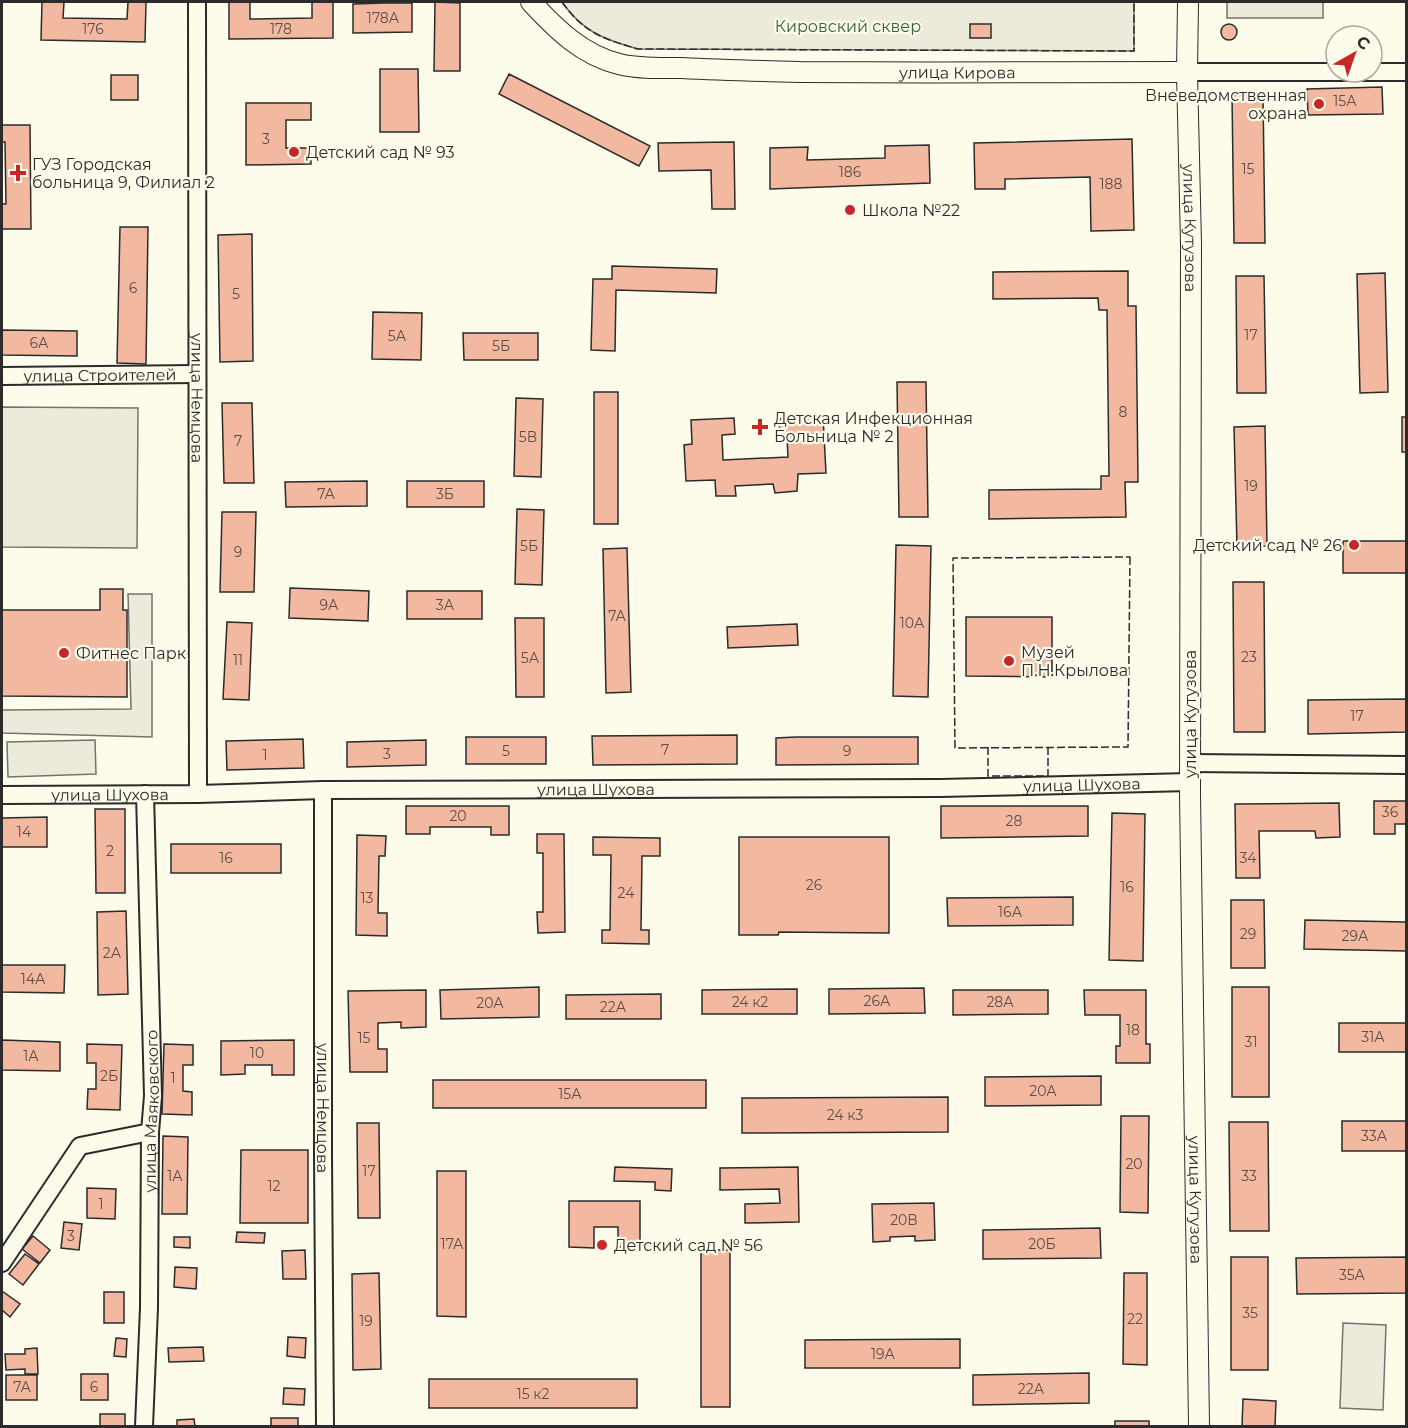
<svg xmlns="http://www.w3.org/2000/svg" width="1408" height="1428" font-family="Montserrat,sans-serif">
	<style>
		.green { fill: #ecebdb; stroke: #74746e; stroke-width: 1.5 }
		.parking { fill: #eceadb; stroke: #74746e; stroke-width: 1.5 }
		.building { fill: #f2b8a0; stroke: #2b2b2b; stroke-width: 1.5 }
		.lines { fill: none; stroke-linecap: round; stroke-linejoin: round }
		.minor-casing { stroke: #2b2b2b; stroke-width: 20 }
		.major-casing { stroke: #2b2b2b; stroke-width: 22 }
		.minor { stroke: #fdfbea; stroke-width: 16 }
		.major { stroke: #fdfbea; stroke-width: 20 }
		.fence { stroke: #2b2b2b; stroke-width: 1.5; stroke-dasharray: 8 3; stroke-linecap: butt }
		.poi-dot { fill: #c62828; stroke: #fdfbea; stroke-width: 2 }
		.labels { text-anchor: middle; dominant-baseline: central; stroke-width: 4.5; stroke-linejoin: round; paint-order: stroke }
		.number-label { font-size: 14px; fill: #5d4e48 }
		.park-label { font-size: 16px; fill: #34623c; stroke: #fdfbea }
		.street-label { font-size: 16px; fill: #2b2b2b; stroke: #fdfbea }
		.poi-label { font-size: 16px; fill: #2b2b2b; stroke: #fdfbea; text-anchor: start }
	</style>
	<rect width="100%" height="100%" fill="#fdfbea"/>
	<path class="green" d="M 562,2 L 1134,2 L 1134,51 L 638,49 C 603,39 583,32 562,2 Z
		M 2,407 L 138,408 L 137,548 L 2,547 Z
		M 1343,1323 L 1386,1325 L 1383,1410 L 1340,1408 Z"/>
	<path class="parking" d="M 1227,2 L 1323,2 L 1323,18 L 1227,18 Z
		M 128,594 L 152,594 L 152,737 L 2,733 L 2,710 L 131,709 Z
		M 95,740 L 96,774 L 8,777 L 7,742 Z"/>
	<path class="building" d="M 42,2 L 64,2 L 63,18 L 127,19 L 128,2 L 146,2 L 145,42 L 41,40 Z
		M 229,2 L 250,2 L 250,19 L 312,18 L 312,2 L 333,2 L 333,38 L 229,39 Z
		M 435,2 L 460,3 L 460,71 L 434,71 Z
		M 384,3 L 412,3 L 412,32 L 353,33 L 353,4 Z
		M1221 32a8 8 0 1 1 16 0a8 8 0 1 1-16 0Z
		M 970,24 L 991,24 L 991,38 L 970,38 Z
		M 380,69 L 418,69 L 419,132 L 380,132 Z
		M 509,74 L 650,146 L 639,166 L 499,94 Z
		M 111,75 L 138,75 L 138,100 L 111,100 Z
		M 1382,87 L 1383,114 L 1308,115 L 1307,89 Z
		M 1232,95 L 1263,95 L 1265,243 L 1234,243 Z
		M 246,103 L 311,103 L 311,120 L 286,120 L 286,148 L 311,148 L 311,164 L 246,165 Z
		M 2,125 L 30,125 L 31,229 L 2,229 L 2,204 L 6,204 L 5,142 L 2,142 Z
		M 1132,139 L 1134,230 L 1091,231 L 1090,177 L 1005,179 L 1005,189 L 975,189 L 974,143 Z
		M 734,142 L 735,209 L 712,209 L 711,170 L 659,171 L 658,143 Z
		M 929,145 L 930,183 L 770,189 L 770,148 L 808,147 L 807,160 L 885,158 L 885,146 Z
		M 120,227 L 148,227 L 146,364 L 117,363 Z
		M 252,234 L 253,361 L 220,362 L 218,235 Z
		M 612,266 L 717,269 L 716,293 L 616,290 L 615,351 L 591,350 L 593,279 L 612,279 Z
		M 1128,271 L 1128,306 L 1136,306 L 1138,482 L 1125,482 L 1126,517 L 989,519 L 989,490 L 1101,489 L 1101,476 L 1109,476 L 1107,310 L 1099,310 L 1098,298 L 993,299 L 993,272 Z
		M 1385,273 L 1388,392 L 1360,393 L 1357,274 Z
		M 1236,276 L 1264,276 L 1266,393 L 1237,393 Z
		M 373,312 L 422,313 L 421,360 L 372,359 Z
		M 2,330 L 77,331 L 77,356 L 2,355 Z
		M 463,333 L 538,333 L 538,360 L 464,360 Z
		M 897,382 L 926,382 L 928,517 L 899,517 Z
		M 594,392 L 618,392 L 618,524 L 594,524 Z
		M 516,398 L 543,399 L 541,477 L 514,476 Z
		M 222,403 L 252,403 L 254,483 L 224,483 Z
		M 823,416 L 826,473 L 798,474 L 797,491 L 775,493 L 773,484 L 735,486 L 736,496 L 716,496 L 715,480 L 686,481 L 684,445 L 692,444 L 691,420 L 734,418 L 735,434 L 722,435 L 723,460 L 788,457 L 787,437 L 780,437 L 779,419 Z
		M 1402,417 L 1406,417 L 1406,452 L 1402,452 Z
		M 1265,426 L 1267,546 L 1237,546 L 1234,427 Z
		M 367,481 L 367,506 L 286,507 L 285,482 Z
		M 407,481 L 484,481 L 484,507 L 407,507 Z
		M 517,509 L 544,510 L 542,585 L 515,584 Z
		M 222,512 L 256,512 L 254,592 L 220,592 Z
		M 1343,541 L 1406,541 L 1406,573 L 1343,573 Z
		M 896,545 L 931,546 L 928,697 L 893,696 Z
		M 627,548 L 631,692 L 606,693 L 603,549 Z
		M 1233,582 L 1264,582 L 1265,732 L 1234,732 Z
		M 290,588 L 369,591 L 368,621 L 289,618 Z
		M 100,589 L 123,589 L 123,610 L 127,610 L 127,697 L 2,696 L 2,610 L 100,610 Z
		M 407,591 L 482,591 L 482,619 L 407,619 Z
		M 966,617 L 1052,617 L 1052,677 L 966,676 Z
		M 515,618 L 544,618 L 544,697 L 516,697 Z
		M 227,622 L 252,623 L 249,700 L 223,699 Z
		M 797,624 L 798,645 L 728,648 L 727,627 Z
		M 1406,699 L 1406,732 L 1308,734 L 1308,700 Z
		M 737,735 L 737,764 L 593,765 L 592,736 Z
		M 466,737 L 546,737 L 546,764 L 466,764 Z
		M 796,737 L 918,737 L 918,764 L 776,765 L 776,738 Z
		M 303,739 L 304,768 L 227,770 L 226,741 Z
		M 426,740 L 426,765 L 347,767 L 347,742 Z
		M 1374,801 L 1406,801 L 1406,824 L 1395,824 L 1395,834 L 1374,834 Z
		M 1339,803 L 1340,837 L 1316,838 L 1315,831 L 1259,831 L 1260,878 L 1236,878 L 1235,804 Z
		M 406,806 L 509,806 L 509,835 L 491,835 L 491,827 L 430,827 L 430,834 L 406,834 Z
		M 941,806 L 1088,806 L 1088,836 L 941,838 Z
		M 95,809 L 125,809 L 125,893 L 96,893 Z
		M 1112,813 L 1145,814 L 1143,961 L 1109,960 Z
		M 47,817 L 47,847 L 2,847 L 2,818 Z
		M 537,834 L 564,834 L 565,932 L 538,933 L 537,912 L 543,912 L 543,853 L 537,853 Z
		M 357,835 L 386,836 L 385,856 L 379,856 L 378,913 L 387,913 L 387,936 L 356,935 Z
		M 593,837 L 660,838 L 660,856 L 642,856 L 641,930 L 649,930 L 649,944 L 602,943 L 602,930 L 610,930 L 611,855 L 593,855 Z
		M 739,837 L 889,837 L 889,933 L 779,932 L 778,935 L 739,935 Z
		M 171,844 L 281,844 L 281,873 L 171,873 Z
		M 1073,897 L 1073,925 L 948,926 L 947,898 Z
		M 1231,900 L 1264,900 L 1265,968 L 1231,968 Z
		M 126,911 L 128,994 L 98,995 L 97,912 Z
		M 1305,920 L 1406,922 L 1406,951 L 1304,949 Z
		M 2,965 L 65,965 L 64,993 L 2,992 Z
		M 539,987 L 539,1017 L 441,1019 L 440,990 Z
		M 1232,987 L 1269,987 L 1269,1097 L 1232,1097 Z
		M 924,988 L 925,1013 L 829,1014 L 829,989 Z
		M 797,989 L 797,1014 L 702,1014 L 702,990 Z
		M 426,990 L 426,1027 L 401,1028 L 401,1022 L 378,1023 L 378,1049 L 387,1049 L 387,1072 L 350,1072 L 348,991 Z
		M 953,990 L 1048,990 L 1048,1014 L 953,1015 Z
		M 1084,990 L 1146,990 L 1146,1044 L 1150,1044 L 1150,1063 L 1116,1063 L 1116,1046 L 1120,1046 L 1120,1015 L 1085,1015 Z
		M 661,994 L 661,1019 L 566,1019 L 566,995 Z
		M 1339,1023 L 1406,1023 L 1406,1052 L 1339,1052 Z
		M 2,1040 L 60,1042 L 60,1071 L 2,1070 Z
		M 294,1040 L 294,1075 L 272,1075 L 272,1065 L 245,1065 L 245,1074 L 221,1075 L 221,1041 Z
		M 87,1044 L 122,1045 L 120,1110 L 87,1109 L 88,1089 L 96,1089 L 96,1063 L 87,1063 Z
		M 164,1044 L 193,1045 L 193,1065 L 183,1065 L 183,1091 L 192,1092 L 192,1115 L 162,1114 Z
		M 1101,1076 L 1101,1105 L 985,1106 L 985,1077 Z
		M 433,1080 L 706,1080 L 706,1108 L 433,1108 Z
		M 948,1097 L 948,1132 L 742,1133 L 742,1098 Z
		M 1121,1116 L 1149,1116 L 1148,1213 L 1120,1212 Z
		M 1342,1121 L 1406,1121 L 1406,1151 L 1342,1151 Z
		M 1229,1122 L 1268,1122 L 1269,1231 L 1230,1231 Z
		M 357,1123 L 379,1123 L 380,1218 L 358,1218 Z
		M 163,1136 L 188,1137 L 187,1214 L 162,1214 Z
		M 241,1150 L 308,1150 L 308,1223 L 240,1223 Z
		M 615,1167 L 672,1169 L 671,1191 L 655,1190 L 655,1182 L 614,1181 Z
		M 798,1167 L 799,1222 L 745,1223 L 745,1204 L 780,1203 L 779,1189 L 720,1190 L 720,1168 Z
		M 437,1171 L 466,1171 L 466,1317 L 437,1316 Z
		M 87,1188 L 116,1189 L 115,1219 L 87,1218 Z
		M 569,1201 L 640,1201 L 640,1247 L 618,1247 L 618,1227 L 594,1227 L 594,1248 L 569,1247 Z
		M 934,1203 L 935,1240 L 915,1241 L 915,1236 L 890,1237 L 890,1241 L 873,1242 L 872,1204 Z
		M 64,1222 L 82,1224 L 79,1250 L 61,1248 Z
		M 1100,1228 L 1101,1258 L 983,1259 L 983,1230 Z
		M 237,1232 L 265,1233 L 264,1243 L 236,1242 Z
		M 33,1236 L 50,1250 L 40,1263 L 22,1249 Z
		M 174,1237 L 190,1237 L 190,1248 L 174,1247 Z
		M 305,1250 L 306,1279 L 283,1279 L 282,1251 Z
		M 701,1250 L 730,1250 L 730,1407 L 701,1407 Z
		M 25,1254 L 39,1264 L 23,1285 L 9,1274 Z
		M 1231,1257 L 1268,1257 L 1268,1370 L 1231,1370 Z
		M 1406,1257 L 1406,1293 L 1297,1294 L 1296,1258 Z
		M 175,1267 L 197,1268 L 196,1289 L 174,1287 Z
		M 379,1273 L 381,1369 L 353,1370 L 352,1274 Z
		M 1124,1273 L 1147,1273 L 1147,1365 L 1123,1364 Z
		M 2,1291 L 20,1304 L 10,1317 L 2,1310 Z
		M 104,1292 L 124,1292 L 124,1323 L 104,1323 Z
		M 288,1337 L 306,1338 L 305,1358 L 287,1356 Z
		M 116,1338 L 127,1339 L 126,1357 L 114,1356 Z
		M 960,1339 L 960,1368 L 805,1368 L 805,1340 Z
		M 203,1347 L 204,1361 L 169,1362 L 168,1348 Z
		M 37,1348 L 38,1374 L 25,1374 L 25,1369 L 6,1370 L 5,1354 L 25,1354 L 25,1349 Z
		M 1089,1373 L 1089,1403 L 973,1405 L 973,1375 Z
		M 81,1374 L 108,1374 L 108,1400 L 81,1400 Z
		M 6,1375 L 37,1375 L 37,1400 L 6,1400 Z
		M 429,1379 L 637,1379 L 637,1408 L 429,1408 Z
		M 284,1388 L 305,1389 L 304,1405 L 283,1404 Z
		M 1243,1399 L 1276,1401 L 1275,1426 L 1242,1426 Z
		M 100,1414 L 125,1414 L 125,1426 L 100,1426 Z
		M 271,1418 L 298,1418 L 298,1426 L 271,1426 Z
		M 194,1419 L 195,1426 L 177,1426 L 177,1420 Z
		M 1115,1421 L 1149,1421 L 1149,1426 L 1115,1426 Z"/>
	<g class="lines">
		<g class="minor-casing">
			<g id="minor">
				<path id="s1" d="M 197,2 L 198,794"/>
				<path d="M 1187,72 L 1406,72"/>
				<path id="s2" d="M 2,376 L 196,374"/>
				<path d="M 1190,763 L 1406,765"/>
				<path id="s3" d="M 323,790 L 323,1156 L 325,1426"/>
				<path id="s4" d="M 2,795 L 198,794 L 323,790 L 940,788 L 1190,782"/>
				<path d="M 2,1263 L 80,1146 L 150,1132"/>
				<path id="s5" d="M 144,1426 L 149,1308 L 150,1132 L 153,1096 L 145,794"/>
			</g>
		</g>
		<g class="major-casing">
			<g id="major">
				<path id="s6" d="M 531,2 C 556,29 582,55 619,64 C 639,69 661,68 682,68 C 722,70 761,71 800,72 C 929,73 1058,72 1187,72"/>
				<path id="s7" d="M 1188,2 L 1187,72 L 1191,244 L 1190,794 L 1199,1426"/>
			</g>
		</g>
		<use href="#minor" class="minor"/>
		<use href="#major" class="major"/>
		<path class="fence" d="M 562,2 C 583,32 603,39 638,49 L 1134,51 L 1134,2
			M 1130,557 L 1128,747 L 955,748 L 953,558 Z
			M 988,747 L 988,776 L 1048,776 L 1048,747"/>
	</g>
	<g class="poi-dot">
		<circle cx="1319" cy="104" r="6"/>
		<circle cx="294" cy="152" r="6"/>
		<path d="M15 164h6v6h6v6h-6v6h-6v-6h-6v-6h6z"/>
		<circle cx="850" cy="210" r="6"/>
		<path d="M757 418h6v6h6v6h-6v6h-6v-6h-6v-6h6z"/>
		<circle cx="1354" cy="545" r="6"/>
		<circle cx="64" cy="653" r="6"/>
		<circle cx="1009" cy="661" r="6"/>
		<circle cx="602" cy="1245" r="6"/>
	</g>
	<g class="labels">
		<g class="number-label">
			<text x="383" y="18">178А</text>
			<text x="93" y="29">176</text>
			<text x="281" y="29">178</text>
			<text x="1345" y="101">15А</text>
			<text x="266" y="139">3</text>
			<text x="1248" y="169">15</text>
			<text x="850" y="172">186</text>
			<text x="1111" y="184">188</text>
			<text x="133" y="288">6</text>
			<text x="236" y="294">5</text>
			<text x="1251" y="335">17</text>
			<text x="397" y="336">5А</text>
			<text x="39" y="343">6А</text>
			<text x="501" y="346">5Б</text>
			<text x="1123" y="412">8</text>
			<text x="528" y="437">5В</text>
			<text x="238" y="441">7</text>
			<text x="1251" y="486">19</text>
			<text x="326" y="494">7А</text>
			<text x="445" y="494">3Б</text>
			<text x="529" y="546">5Б</text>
			<text x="238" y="552">9</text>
			<text x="329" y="605">9А</text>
			<text x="445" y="605">3А</text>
			<text x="617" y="616">7А</text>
			<text x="912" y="623">10А</text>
			<text x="1249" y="657">23</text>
			<text x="530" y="658">5А</text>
			<text x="238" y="660">11</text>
			<text x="1357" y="716">17</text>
			<text x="665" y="750">7</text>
			<text x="506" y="751">5</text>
			<text x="847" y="751">9</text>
			<text x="387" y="754">3</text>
			<text x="265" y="755">1</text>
			<text x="1390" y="812">36</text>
			<text x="458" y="816">20</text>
			<text x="1014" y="821">28</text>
			<text x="24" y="832">14</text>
			<text x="110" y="851">2</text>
			<text x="226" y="858">16</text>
			<text x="1248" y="858">34</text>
			<text x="814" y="885">26</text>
			<text x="1127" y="887">16</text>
			<text x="626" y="893">24</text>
			<text x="367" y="898">13</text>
			<text x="1010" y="912">16А</text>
			<text x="1248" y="934">29</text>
			<text x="1355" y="936">29А</text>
			<text x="112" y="953">2А</text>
			<text x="33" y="979">14А</text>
			<text x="877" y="1001">26А</text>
			<text x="750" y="1002">24 к2</text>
			<text x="1000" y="1002">28А</text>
			<text x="490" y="1003">20А</text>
			<text x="613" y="1007">22А</text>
			<text x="1133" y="1030">18</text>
			<text x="1373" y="1037">31А</text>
			<text x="364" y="1038">15</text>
			<text x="1251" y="1042">31</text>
			<text x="257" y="1053">10</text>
			<text x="31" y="1056">1А</text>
			<text x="109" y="1076">2Б</text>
			<text x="173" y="1078">1</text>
			<text x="1043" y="1091">20А</text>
			<text x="570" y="1094">15А</text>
			<text x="845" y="1115">24 к3</text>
			<text x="1374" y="1136">33А</text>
			<text x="1134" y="1164">20</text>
			<text x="369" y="1171">17</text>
			<text x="175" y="1176">1А</text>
			<text x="1249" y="1176">33</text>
			<text x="274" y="1186">12</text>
			<text x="101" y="1204">1</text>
			<text x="904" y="1220">20В</text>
			<text x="71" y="1236">3</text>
			<text x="452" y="1244">17А</text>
			<text x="1042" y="1244">20Б</text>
			<text x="1352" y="1275">35А</text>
			<text x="1250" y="1313">35</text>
			<text x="1135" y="1319">22</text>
			<text x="366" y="1321">19</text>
			<text x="883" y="1354">19А</text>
			<text x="22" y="1387">7А</text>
			<text x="94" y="1387">6</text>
			<text x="1031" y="1389">22А</text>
			<text x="533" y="1394">15 к2</text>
		</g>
		<g class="park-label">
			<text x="848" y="26">Кировский сквер</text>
		</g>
		<g class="street-label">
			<text stroke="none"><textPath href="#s6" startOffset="448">улица Кирова</textPath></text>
			<text stroke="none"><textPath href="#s7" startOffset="226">улица Кутузова</textPath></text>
			<text stroke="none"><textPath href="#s2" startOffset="98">улица Строителей</textPath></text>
			<text stroke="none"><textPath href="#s1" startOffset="396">улица Немцова</textPath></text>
			<text transform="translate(1190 714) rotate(-90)">улица Кутузова</text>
			<text stroke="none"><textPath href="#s4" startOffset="1080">улица Шухова</textPath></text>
			<text stroke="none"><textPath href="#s4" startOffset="594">улица Шухова</textPath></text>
			<text stroke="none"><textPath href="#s4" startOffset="108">улица Шухова</textPath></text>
			<text stroke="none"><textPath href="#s3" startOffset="318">улица Немцова</textPath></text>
			<text stroke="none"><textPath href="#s5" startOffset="315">улица Маяковского</textPath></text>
			<text stroke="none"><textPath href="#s7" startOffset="1198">улица Кутузова</textPath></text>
		</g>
		<g class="poi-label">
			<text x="1307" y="95" text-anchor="end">Вневедомственная<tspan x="1307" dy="18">охрана</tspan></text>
			<text x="306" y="152">Детский сад № 93</text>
			<text x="32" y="164">ГУЗ Городская<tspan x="32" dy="18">больница 9, Филиал 2</tspan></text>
			<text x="862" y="210">Школа №22</text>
			<text x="774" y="418">Детская Инфекционная<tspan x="774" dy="18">Больница № 2</tspan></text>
			<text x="1342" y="545" text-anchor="end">Детский сад № 26</text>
			<text x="1021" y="652">Музей<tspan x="1021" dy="18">П.Н.Крылова</tspan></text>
			<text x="76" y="653">Фитнес Парк</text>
			<text x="614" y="1245">Детский сад № 56</text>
		</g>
	</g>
	<rect width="1408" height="1428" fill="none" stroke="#2b2b2b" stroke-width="6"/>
	<g transform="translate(1354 54) rotate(40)"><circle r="28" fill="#fdfbea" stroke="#a9a89e" stroke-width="1.5"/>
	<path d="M0-4.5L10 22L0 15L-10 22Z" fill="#c62828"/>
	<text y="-9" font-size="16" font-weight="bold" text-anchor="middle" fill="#2b2b2b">С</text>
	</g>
</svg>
